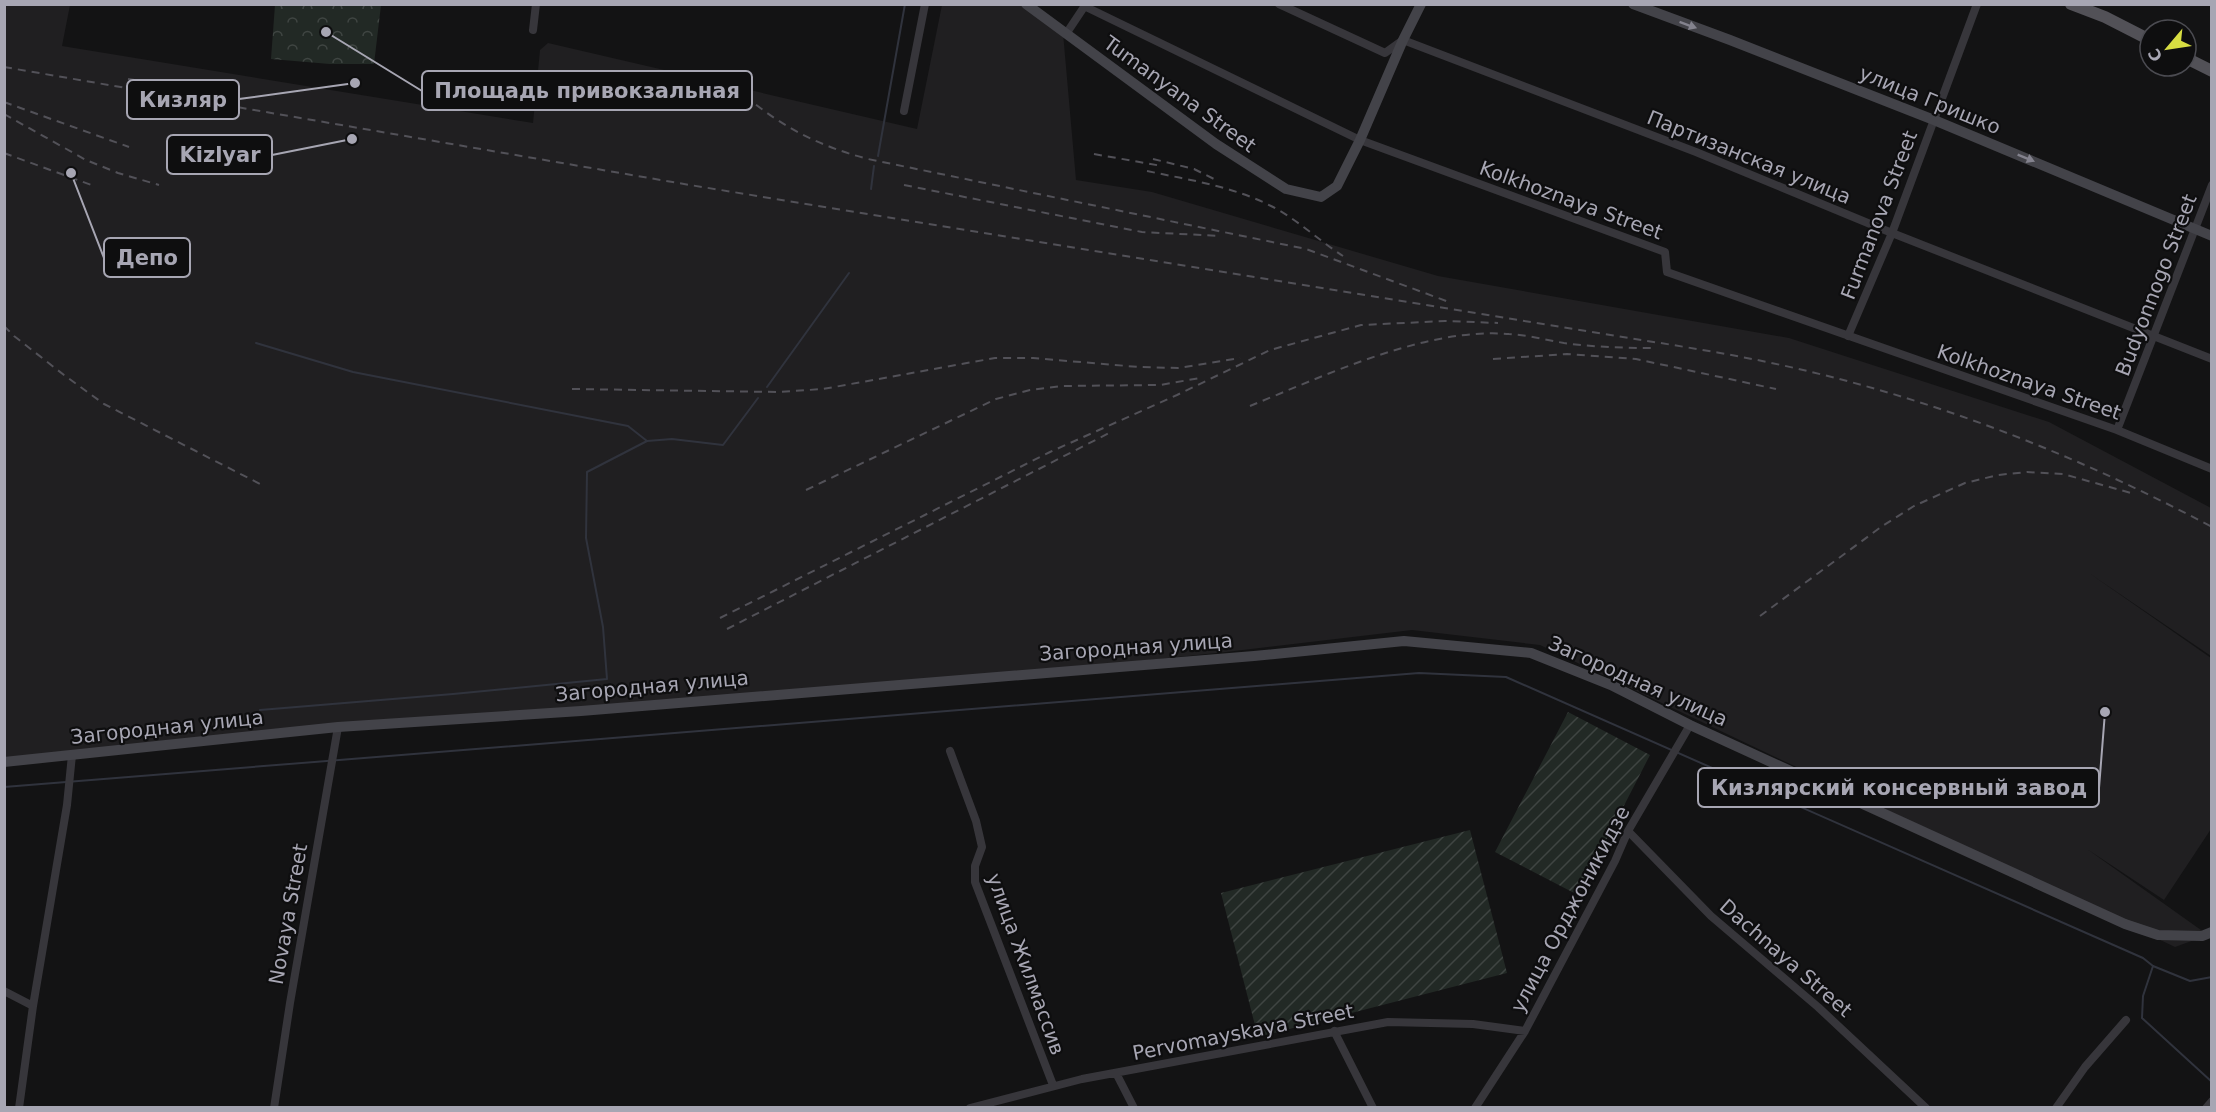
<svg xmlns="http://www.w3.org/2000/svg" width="2216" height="1112" font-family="'DejaVu Sans',sans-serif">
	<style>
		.built { fill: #201f21 }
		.park { fill: url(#park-crowns) }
		.garden { fill: url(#garden-furrows) }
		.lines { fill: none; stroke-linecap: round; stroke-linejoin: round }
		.stream { stroke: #30333d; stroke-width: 2 }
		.street { stroke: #37363b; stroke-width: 8 }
		.secondary { stroke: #434349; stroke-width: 10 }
		.primary { stroke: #525157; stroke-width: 12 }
		.rail { stroke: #525158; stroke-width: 2; stroke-dasharray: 8 6; stroke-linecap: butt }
		.oneway { fill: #84838e }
		.labels { text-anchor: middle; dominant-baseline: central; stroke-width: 4.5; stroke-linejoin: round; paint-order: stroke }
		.street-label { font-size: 20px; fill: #a7a6b3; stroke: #0e0e0f }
		.leader { fill: none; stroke: #a7a6b3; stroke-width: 2 }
		.callout-dot { fill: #a7a6b3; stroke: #0e0e0f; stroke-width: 2 }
		.callout { fill: #0e0e0f; stroke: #a7a6b3; stroke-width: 2 }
		.callout-label { font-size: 21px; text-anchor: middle; font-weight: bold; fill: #a7a6b3 }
	</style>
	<defs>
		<pattern id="park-crowns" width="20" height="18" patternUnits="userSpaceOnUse" patternTransform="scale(1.5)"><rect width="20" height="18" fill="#222925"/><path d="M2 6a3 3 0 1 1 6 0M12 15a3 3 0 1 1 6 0" fill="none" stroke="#3f4542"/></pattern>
		<pattern id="garden-furrows" width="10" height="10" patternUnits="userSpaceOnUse" patternTransform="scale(1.5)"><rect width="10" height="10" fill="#222925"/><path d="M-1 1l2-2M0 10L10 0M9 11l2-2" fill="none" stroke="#3f4542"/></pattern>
	</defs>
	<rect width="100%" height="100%" fill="#131314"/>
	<path class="built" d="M 5,5 L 70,5 L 62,46 L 533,123 L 540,50 L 548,43 L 917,129 L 942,5 L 1022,5 L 1063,33 L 1076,180 L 1152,192 L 1438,276 L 1789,338 L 2049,422 L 2211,508 L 2211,656 L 2089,573 L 2211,658 L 2211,829 L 2164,900 L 2087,849 L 2208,935 L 2175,947 L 1540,645 L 1412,630 L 1226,652 L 908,685 L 501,715 L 5,763 Z"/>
	<path class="park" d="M 275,5 L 381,5 L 374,64 L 330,64 L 271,59 Z"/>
	<path class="garden" d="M 1568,712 L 1650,755 L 1578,895 L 1495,852 Z
		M 1470,830 L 1507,973 L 1258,1037 L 1221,893 Z"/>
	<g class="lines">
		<path class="stream" d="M 878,156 L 905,4
			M 871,189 L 874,166
			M 256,343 L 353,372 L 628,426 L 647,441
			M 767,387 L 849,273
			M 260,710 L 453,694 L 607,679 L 603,627 L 586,538 L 587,472 L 647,441 L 672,439 L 723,445 L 758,398
			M 4,787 L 1419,673 L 1506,677 L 2143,958 L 2153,966 L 2190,981 L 2212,977
			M 2153,966 L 2143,996 L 2142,1018 L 2212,1082"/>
		<path class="street" d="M 1279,4 L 1385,53 L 1403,40 L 1696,152 L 1892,233 L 2212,359
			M 1084,6 L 1360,140 L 1665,252 L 1667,272 L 2117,430 L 2212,469
			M 533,30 L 536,4
			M 1066,34 L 1086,4
			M 904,111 L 925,4
			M 1848,336 L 1892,233 L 1977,4
			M 2117,430 L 2212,185
			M 950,751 L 976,821 L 982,847 L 975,866 L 975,882 L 1053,1085
			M 1628,831 L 1711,916 L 1818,1007 L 1926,1108
			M 4,991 L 33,1006
			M 1334,1031 L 1373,1108
			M 1116,1073 L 1134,1108
			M 19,1108 L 33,1006 L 67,805 L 72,755
			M 274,1108 L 290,1003 L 338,727
			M 970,1108 L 1082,1079 L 1388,1022 L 1473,1024 L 1525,1031
			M 1475,1108 L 1525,1031 L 1615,861 L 1628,831 L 1690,725
			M 2056,1108 L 2085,1067 L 2126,1020
			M 2206,1108 L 2212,1101"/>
		<path class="secondary" d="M 1026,4 L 1216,144 L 1286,189 L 1321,197 L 1337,186 L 1360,140 L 1403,40 L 1421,4
			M 1633,4 L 1730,40 L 1934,120 L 2212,236
			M 4,762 L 338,727 L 581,711 L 1254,656 L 1404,641 L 1531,653 L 1611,685 L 1690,725 L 2125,924 L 2158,935 L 2202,936 L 2212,932"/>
		<path class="primary" d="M 2071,4 L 2105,17 L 2150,40
			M 2186,58 L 2212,71"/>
		<path class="rail" d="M 4,67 L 690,185 L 1629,338 C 1679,346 1731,354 1781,365 C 1932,398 2075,454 2212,527
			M 128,79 L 187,88
			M 745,96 C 784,128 819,146 868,159 L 1306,249 L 1449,302
			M 4,102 L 129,147
			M 4,114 L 86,160 L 118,173 L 159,185
			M 4,153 L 94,186
			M 1094,154 L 1162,166
			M 1153,159 L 1194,169 L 1218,181
			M 1147,171 C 1189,180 1232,186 1271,206 C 1297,219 1318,240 1343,256
			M 904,185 L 1142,232 L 1221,236
			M 4,326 L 14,336 L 64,375 L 104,404 L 264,486
			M 1493,359 L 1567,354 L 1636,359 L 1776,389
			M 572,389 L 778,392 L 823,389 L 995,358 L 1033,358 L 1139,367 L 1178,368 L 1240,358
			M 1250,406 C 1326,375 1427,327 1509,334 C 1528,335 1546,340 1564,343 C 1593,347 1622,348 1651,348
			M 806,490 L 996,399 L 1030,390 L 1063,386 L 1160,385 L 1200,378
			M 1760,616 L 1881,527 L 1914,506 L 1965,483 L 1998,475 L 2027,472 L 2063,474 L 2131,493
			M 720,618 L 1050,452 L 1177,395 L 1270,350 L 1361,325 L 1445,321 L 1498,323
			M 727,629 L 1111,432"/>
	</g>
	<defs><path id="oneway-solid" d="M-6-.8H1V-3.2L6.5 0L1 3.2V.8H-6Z" transform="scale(1.5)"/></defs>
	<g class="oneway">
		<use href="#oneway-solid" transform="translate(1688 25) rotate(20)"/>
		<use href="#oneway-solid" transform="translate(2026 158) rotate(22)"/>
	</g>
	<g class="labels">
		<g class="street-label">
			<text transform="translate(1180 94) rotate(36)">Tumanyana Street</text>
			<text transform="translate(1930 100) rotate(22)">улица Гришко</text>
			<text transform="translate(1749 157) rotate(22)">Партизанская улица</text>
			<text transform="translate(1571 200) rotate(20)">Kolkhoznaya Street</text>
			<text transform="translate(1879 215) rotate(-69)">Furmanova Street</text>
			<text transform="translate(2156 285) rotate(-69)">Budyonnogo Street</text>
			<text transform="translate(2029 382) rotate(19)">Kolkhoznaya Street</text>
			<text transform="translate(1136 647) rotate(-4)">Загородная улица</text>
			<text transform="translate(1638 681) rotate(24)">Загородная улица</text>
			<text transform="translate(652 686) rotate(-5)">Загородная улица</text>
			<text transform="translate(167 727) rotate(-6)">Загородная улица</text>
			<text transform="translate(1570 909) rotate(-62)">улица Орджоникидзе</text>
			<text transform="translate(288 914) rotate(-80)">Novaya Street</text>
			<text transform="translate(1786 958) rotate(41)">Dachnaya Street</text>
			<text transform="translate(1026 964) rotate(70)">улица Жилмассив</text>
			<text transform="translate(1243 1032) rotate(-11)">Pervomayskaya Street</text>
		</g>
	</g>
	<path class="leader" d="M326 32L422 91M355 83L239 99M352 139L272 155M71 173L104 258M2105 712L2099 788"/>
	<g class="callout-dot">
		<circle cx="326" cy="32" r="6"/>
		<circle cx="355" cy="83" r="6"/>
		<circle cx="352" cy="139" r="6"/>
		<circle cx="71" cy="173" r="6"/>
		<circle cx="2105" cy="712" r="6"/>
	</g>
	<g class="callout">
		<rect x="422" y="71" width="330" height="39" rx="6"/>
		<rect x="127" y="80" width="112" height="39" rx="6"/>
		<rect x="167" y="135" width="105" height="39" rx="6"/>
		<rect x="104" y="238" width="86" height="39" rx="6"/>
		<rect x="1698" y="768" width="401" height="39" rx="6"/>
	</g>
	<g class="callout-label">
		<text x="587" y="98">Площадь привокзальная</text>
		<text x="183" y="107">Кизляр</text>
		<text x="220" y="162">Kizlyar</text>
		<text x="147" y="265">Депо</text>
		<text x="1899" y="795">Кизлярский консервный завод</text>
	</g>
	<rect width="2216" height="1112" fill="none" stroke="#a7a6b3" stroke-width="12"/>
	<g transform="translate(2168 48) rotate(241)"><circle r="28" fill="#0e0e0f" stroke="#4b4b51" stroke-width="1.5"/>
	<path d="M0-4.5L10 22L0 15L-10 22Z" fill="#d7dd42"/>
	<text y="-9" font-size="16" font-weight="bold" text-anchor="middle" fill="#a7a6b3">С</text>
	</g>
</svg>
